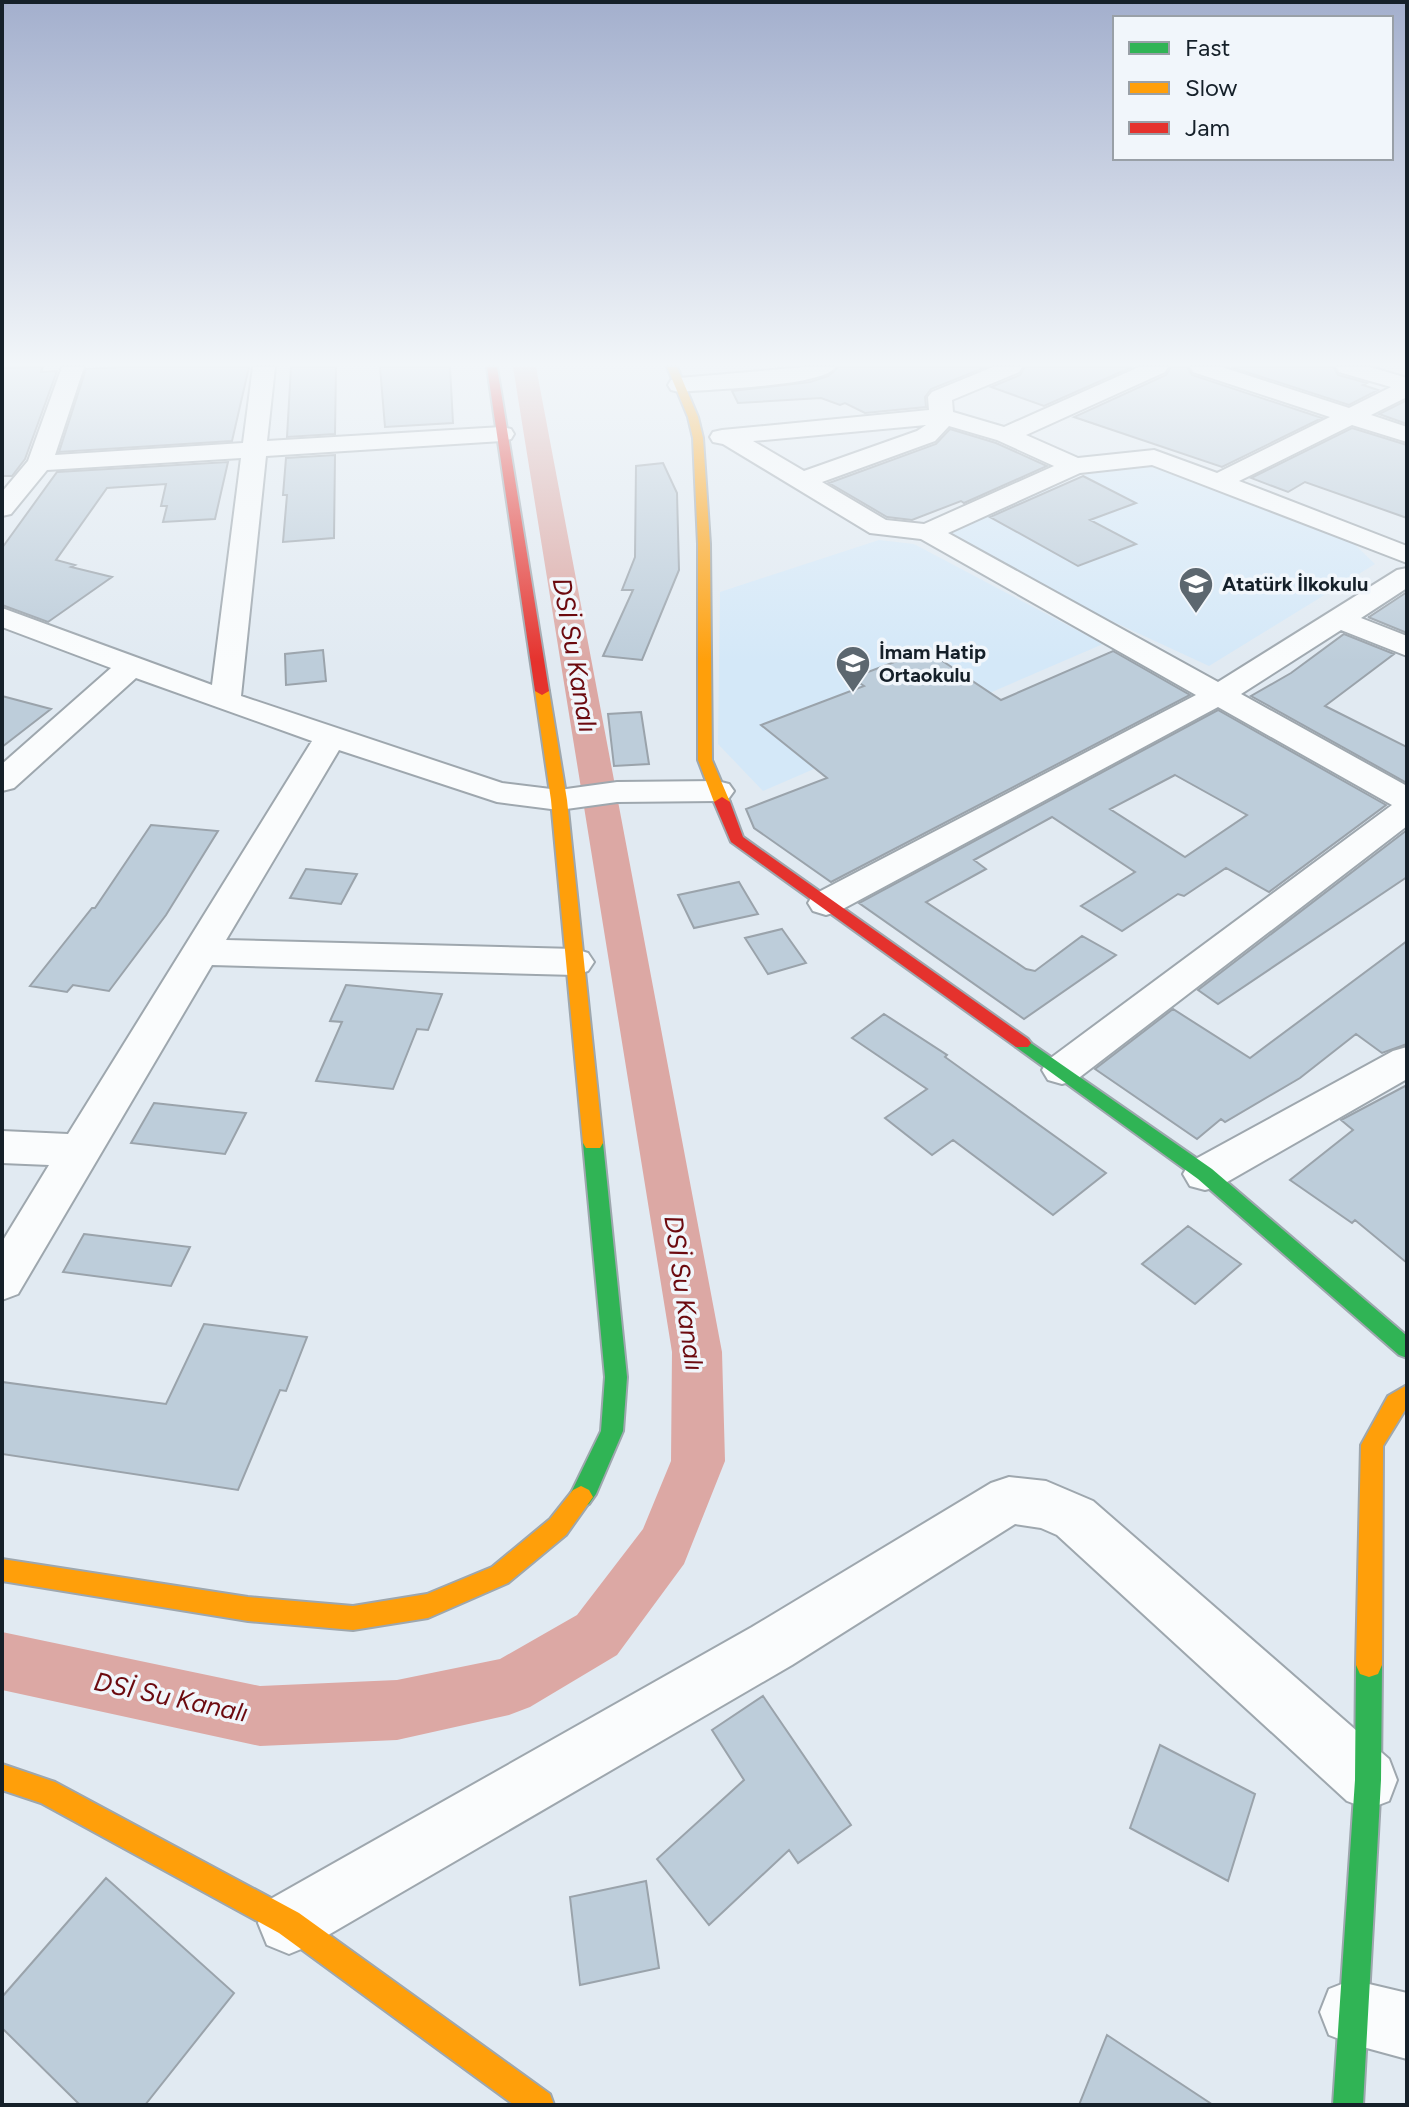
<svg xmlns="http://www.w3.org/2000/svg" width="1409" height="2107" font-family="Figtree,sans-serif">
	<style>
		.built { fill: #d4e8f8 }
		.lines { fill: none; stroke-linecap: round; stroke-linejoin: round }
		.canal { fill: #dca8a4; fill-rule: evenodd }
		.building { fill: #bdcdda; stroke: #9aa3ab; stroke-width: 2; fill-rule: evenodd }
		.street-casing { stroke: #9ea7ae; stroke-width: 4 }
		.fast-casing { stroke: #9ea7ae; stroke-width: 4 }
		.slow-casing { stroke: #9ea7ae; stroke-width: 4 }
		.jam-casing { stroke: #9ea7ae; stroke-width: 4 }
		.street { fill: #fafcfd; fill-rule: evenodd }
		.fast { fill: #30b455; fill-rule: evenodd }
		.slow { fill: #ff9f0a; fill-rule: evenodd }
		.jam { fill: #e5322d; fill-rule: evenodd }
		.labels { text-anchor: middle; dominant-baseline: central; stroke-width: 7; stroke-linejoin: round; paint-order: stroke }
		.far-poi-label { font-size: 20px; font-weight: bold; fill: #152029; stroke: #f1f6fb; text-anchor: start }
		.water-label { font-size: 26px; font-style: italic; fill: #6c0a0f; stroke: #f1f6fb }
	</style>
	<rect width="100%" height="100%" fill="#e1eaf2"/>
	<path class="built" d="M 1149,463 L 1346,536 L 1375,564 L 1209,666 L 930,537 L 1109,465 Z
		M 879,540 L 914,544 L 1103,644 L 763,791 L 718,744 L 720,592 Z"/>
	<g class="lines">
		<path class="canal" d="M 513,367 L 536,367 L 722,1352 L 725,1461 L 684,1564 L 617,1655 L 530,1707 L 509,1715 L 397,1740 L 260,1746 L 2,1690 L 2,1632 L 260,1686 L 397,1680 L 500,1659 L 577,1615 L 643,1529 L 671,1461 L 672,1352 Z"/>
	</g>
	<path class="building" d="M 43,367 L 41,372 L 57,371 L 25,459 L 12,476 L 2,476 L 2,368 Z
		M 127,367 L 249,367 L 232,441 L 59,452 L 86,369 Z
		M 291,367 L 336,367 L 335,434 L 287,437 Z
		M 380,367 L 450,367 L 453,423 L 385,427 Z
		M 839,367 L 986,367 L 931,389 L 925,397 L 926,407 L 865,413 L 845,403 L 840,405 L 821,398 L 738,403 L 732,391 L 810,382 L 828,376 Z
		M 1025,367 L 1132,367 L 1044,406 L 991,387 L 1020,375 Z
		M 1171,367 L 1187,367 L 1192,375 L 1322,418 L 1222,467 L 1074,417 L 1166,375 Z
		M 1231,367 L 1333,367 L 1338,375 L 1367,383 L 1363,385 L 1378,390 L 1349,405 Z
		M 1407,400 L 1407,424 L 1379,414 Z
		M 1352,428 L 1407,445 L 1407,518 L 1305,482 L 1288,492 L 1251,478 Z
		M 950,429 L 996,443 L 1047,466 L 964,503 L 961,501 L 912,520 L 887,517 L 829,483 L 936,444 Z
		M 335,455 L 334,538 L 283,542 L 287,495 L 283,495 L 286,458 Z
		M 228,462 L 215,519 L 163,522 L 167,506 L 161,506 L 166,484 L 107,488 L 56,560 L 75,565 L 71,567 L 112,577 L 48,622 L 2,605 L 2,548 L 57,472 Z
		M 663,463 L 677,493 L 679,570 L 642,660 L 603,656 L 633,590 L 622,590 L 635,557 L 636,466 Z
		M 1083,476 L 1136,503 L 1090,520 L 1136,544 L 1078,566 L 990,517 Z
		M 1407,592 L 1407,633 L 1368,617 L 1369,617 Z
		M 1344,634 L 1394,654 L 1325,706 L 1407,747 L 1407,783 L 1251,696 L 1291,673 Z
		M 323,650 L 326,681 L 286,685 L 285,654 Z
		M 926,650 L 1001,700 L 1113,651 L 1190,695 L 831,882 L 754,828 L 746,809 L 827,778 L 761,725 L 864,686 L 852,678 Z
		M 2,696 L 51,709 L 2,747 Z
		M 1218,710 L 1386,805 L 1269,892 L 1226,868 L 1184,896 L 1178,894 L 1122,931 L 1081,906 L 1135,872 L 1052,817 L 974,860 L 986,869 L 926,902 L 1026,969 L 1035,971 L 1082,936 L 1116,955 L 1024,1019 L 859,903 ZM 1175,775 L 1247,815 L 1185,857 L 1110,809 Z
		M 641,712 L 649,764 L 614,766 L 608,714 Z
		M 151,825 L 218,831 L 166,915 L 109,991 L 73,985 L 67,992 L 30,986 L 92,908 L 95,908 Z
		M 1407,830 L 1407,877 L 1218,1004 L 1198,990 Z
		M 306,869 L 357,874 L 341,904 L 290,898 Z
		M 739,882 L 758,914 L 694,928 L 678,895 Z
		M 782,929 L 806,963 L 768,974 L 745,938 Z
		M 1407,941 L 1407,1044 L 1382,1053 L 1356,1034 L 1300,1078 L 1225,1122 L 1221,1119 L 1197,1139 L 1095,1069 L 1173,1009 L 1250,1058 Z
		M 346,985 L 442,994 L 428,1030 L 417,1029 L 393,1089 L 316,1081 L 342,1022 L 330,1021 Z
		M 884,1014 L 947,1055 L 945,1057 L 1106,1173 L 1053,1215 L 953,1140 L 932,1155 L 885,1118 L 927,1089 L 852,1038 Z
		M 1407,1085 L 1407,1263 L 1355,1220 L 1352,1223 L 1290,1180 L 1353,1130 L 1341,1120 Z
		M 154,1103 L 246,1113 L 225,1154 L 131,1143 Z
		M 1188,1226 L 1241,1264 L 1195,1304 L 1142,1264 Z
		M 84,1234 L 190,1247 L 171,1286 L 63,1272 Z
		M 204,1324 L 307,1337 L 286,1391 L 280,1390 L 238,1490 L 2,1454 L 2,1382 L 166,1404 Z
		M 763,1696 L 851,1825 L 798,1863 L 789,1850 L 709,1925 L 657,1859 L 744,1780 L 712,1730 Z
		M 1160,1745 L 1255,1794 L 1228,1881 L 1130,1828 Z
		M 106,1878 L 234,1993 L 145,2105 L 80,2105 L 2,2028 L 2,1997 Z
		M 646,1881 L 659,1968 L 580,1985 L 570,1897 Z
		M 1107,2035 L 1213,2105 L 1079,2105 Z"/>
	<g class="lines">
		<g class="street-casing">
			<path id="street" d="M 62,367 L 84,367 L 55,455 L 243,443 L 253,367 L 275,367 L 267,441 L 502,427 L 511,429 L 514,434 L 511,439 L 502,441 L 266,456 L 241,696 L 502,783 L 559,790 L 617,782 L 717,781 L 729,784 L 734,791 L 729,798 L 717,801 L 617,802 L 559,810 L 497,802 L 339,750 L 226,940 L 575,949 L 588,953 L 594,962 L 588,971 L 575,975 L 212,965 L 18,1294 L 2,1300 L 2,1242 L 49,1165 L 2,1163 L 2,1131 L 68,1134 L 312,741 L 136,678 L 14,788 L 2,791 L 2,764 L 111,668 L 2,627 L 2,608 L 212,685 L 241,458 L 47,470 L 11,514 L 2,516 L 2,492 L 28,461 Z
				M 806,367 L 836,367 C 821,387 709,389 679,392 L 671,390 L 668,385 L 671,380 L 679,378 Z
				M 993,367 L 1022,367 L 1019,372 L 952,400 L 953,412 L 1004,427 L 1139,367 L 1168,367 L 1165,372 L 1026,435 L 1078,458 L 1154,450 L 1217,473 L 1330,417 L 1193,372 L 1190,367 L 1222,367 L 1349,408 L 1391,387 L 1339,372 L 1336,367 L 1370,367 L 1407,378 L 1407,397 L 1371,415 L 1407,427 L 1407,442 L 1352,425 L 1239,481 L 1407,546 L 1407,563 L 1152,465 L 1080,473 L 948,533 L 1218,682 L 1397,570 L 1407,568 L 1407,588 L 1361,618 L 1407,636 L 1407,656 L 1341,630 L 1241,694 L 1407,786 L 1407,826 L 1076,1080 L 1062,1084 L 1048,1080 L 1042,1070 L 1048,1060 L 1392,805 L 1218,707 L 839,911 L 826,915 L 813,911 L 808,903 L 813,895 L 1196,695 L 921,539 L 870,533 L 723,444 L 713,442 L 710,437 L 713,432 L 722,430 L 929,410 L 928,397 L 932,392 ZM 926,425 L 917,431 L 804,471 L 753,441 ZM 949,426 L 997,440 L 1054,466 L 924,524 L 886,520 L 822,482 L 935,441 Z
				M 1407,1047 L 1407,1079 L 1220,1186 L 1205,1190 L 1190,1186 L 1183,1174 L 1190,1162 L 1393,1051 Z
				M 1009,1477 L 1046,1481 L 1093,1501 L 1389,1759 L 1397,1780 L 1389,1801 L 1368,1809 L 1347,1801 L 1057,1535 L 1041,1528 L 1015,1524 L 792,1665 L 311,1945 L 289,1954 L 267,1945 L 258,1923 L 267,1901 L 752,1627 L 991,1483 Z
				M 1352,1980 L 1407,1993 L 1407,2059 L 1352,2044 L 1329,2035 L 1320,2012 L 1329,1989 Z"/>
		</g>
		<g class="fast-casing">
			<path id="fast" d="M 1022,1037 L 1212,1169 L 1407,1336 L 1407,1358 L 1399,1355 L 1198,1179 L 1016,1047 L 1013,1043 Z
				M 593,1136 L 600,1138 L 603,1143 L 627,1377 L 623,1431 L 596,1494 L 589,1504 L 581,1508 L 573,1504 L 569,1497 L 601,1431 L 605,1377 L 583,1143 L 586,1138 Z
				M 1369,1653 L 1378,1656 L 1382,1665 L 1381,1780 L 1363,2105 L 1333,2105 L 1355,1780 L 1356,1665 L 1360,1656 Z"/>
		</g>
		<g class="slow-casing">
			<path id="slow" d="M 667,367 L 677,367 L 698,417 L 703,438 L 710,544 L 712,760 L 730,802 L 722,807 L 714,802 L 698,760 L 698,544 L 693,438 L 688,417 Z
				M 542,687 L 549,691 L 567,800 L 603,1143 L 600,1148 L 586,1148 L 583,1143 L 551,800 L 535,691 Z
				M 1407,1385 L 1407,1407 L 1383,1446 L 1382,1665 L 1378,1674 L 1369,1677 L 1360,1674 L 1356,1665 L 1361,1445 L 1388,1396 Z
				M 581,1486 L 589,1490 L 593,1497 L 566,1535 L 508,1583 L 428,1618 L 353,1630 L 248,1621 L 2,1581 L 2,1559 L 248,1597 L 353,1606 L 427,1594 L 492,1567 L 550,1519 L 573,1490 Z
				M 2,1764 L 55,1782 L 299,1913 L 550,2094 L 554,2105 L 514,2105 L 279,1933 L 41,1803 L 2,1790 Z"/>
		</g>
		<g class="jam-casing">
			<path id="jam" d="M 487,367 L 497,367 L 549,691 L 542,695 L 535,691 Z
				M 722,797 L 730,802 L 743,837 L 1028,1039 L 1031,1043 L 1028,1047 L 1016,1047 L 731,842 L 714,802 Z"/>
		</g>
		<use href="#street" class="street"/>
		<use href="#fast" class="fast"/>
		<use href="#slow" class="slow"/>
		<use href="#jam" class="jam"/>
	</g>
	<linearGradient id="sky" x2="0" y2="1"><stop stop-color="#a3afcd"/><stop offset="0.55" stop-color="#f2f6f9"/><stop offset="1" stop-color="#f2f6f9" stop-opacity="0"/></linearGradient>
	<rect width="1409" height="662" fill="url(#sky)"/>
	<defs>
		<g id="school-pin" transform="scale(1.8)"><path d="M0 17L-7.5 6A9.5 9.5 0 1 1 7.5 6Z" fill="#5c676f" stroke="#f1f6fb"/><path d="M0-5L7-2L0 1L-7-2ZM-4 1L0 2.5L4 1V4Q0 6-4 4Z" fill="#fff"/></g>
	</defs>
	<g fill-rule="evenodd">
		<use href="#school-pin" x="1196" y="584"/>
		<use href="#school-pin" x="853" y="663"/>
	</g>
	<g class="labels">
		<g class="far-poi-label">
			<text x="1222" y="584">Atatürk İlkokulu</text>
			<text x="879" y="652">İmam Hatip<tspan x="879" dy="23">Ortaokulu</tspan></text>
		</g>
		<g class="water-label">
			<text transform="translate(575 655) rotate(80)">DSİ Su Kanalı</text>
			<text transform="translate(684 1293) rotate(82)">DSİ Su Kanalı</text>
			<text transform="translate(171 1697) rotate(12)">DSİ Su Kanalı</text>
		</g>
	</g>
	<rect width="1409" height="2107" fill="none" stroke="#152029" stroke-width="8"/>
	<rect x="1113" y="16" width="280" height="144" fill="#f1f6fb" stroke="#99a0a7" stroke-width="2"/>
	<rect x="1129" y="42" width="40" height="12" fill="#30b455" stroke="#99a0a7" stroke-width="2"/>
	<text x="1185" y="56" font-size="24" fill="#152029">Fast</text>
	<rect x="1129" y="82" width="40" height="12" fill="#ff9f0a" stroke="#99a0a7" stroke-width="2"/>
	<text x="1185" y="96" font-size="24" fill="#152029">Slow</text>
	<rect x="1129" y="122" width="40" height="12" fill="#e5322d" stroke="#99a0a7" stroke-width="2"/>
	<text x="1185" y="136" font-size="24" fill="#152029">Jam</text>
</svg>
